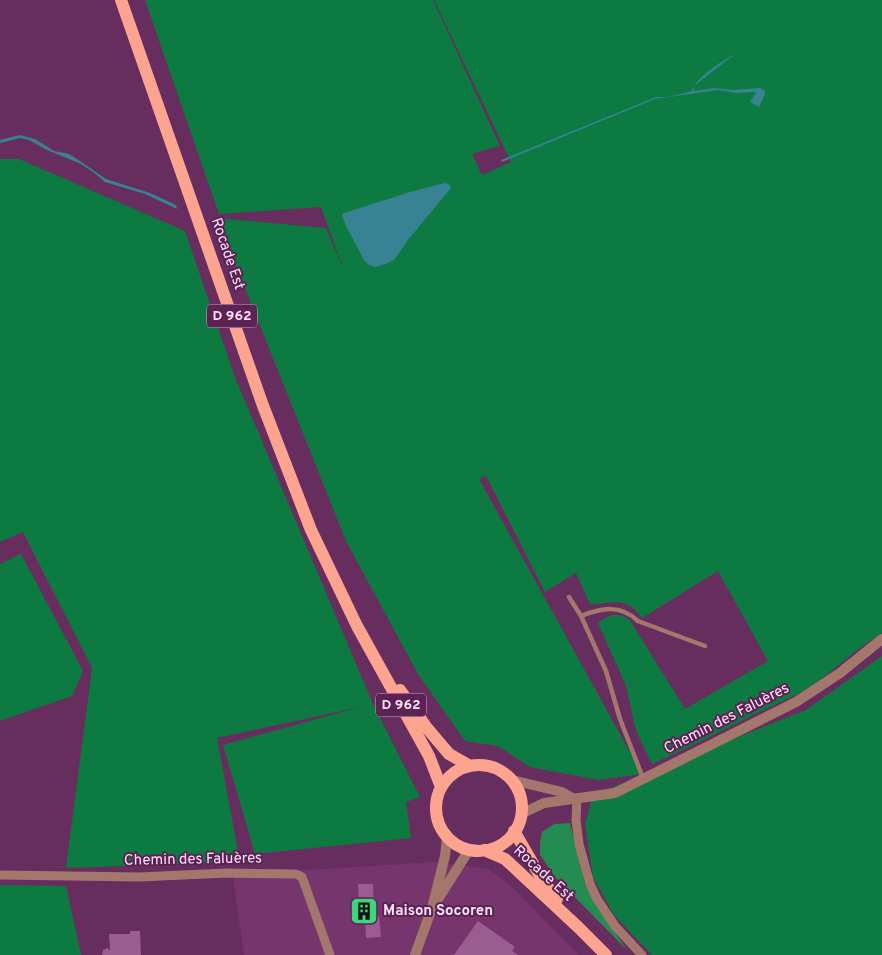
<svg xmlns="http://www.w3.org/2000/svg" width="882" height="955" font-family="Overpass,sans-serif">
	<style>
		.built { fill: #76366d }
		.green { fill: #0d7a42 }
		.forest { fill: #258c51 }
		.water { fill: #388393 }
		.building { fill: #9b5c90 }
		.lines { fill: none; stroke-linecap: round; stroke-linejoin: round }
		.service { stroke: #a4776d; stroke-width: 4.5 }
		.minor { stroke: #a4776d; stroke-width: 9 }
		.tertiary { stroke: #a4776d; stroke-width: 10 }
		.primary { stroke: #fda490; stroke-width: 12 }
		.labels { text-anchor: middle; dominant-baseline: central; stroke-width: 4; stroke-linejoin: round; paint-order: stroke }
		.shield { fill: #5c2254; stroke: #cda8c6; stroke-width: 1 }
		.shield-label { font-size: 14px; font-weight: bold; fill: #fee1f7 }
		.street-label { font-size: 15px; fill: #fee1f7; stroke: #5c2254 }
		.poi-label { font-size: 15px; font-weight: bold; fill: #fee1f7; stroke: #5c2254; text-anchor: start }
	</style>
	<rect width="100%" height="100%" fill="#682d5f"/>
	<path class="built" d="M 435,862 L 488,869 L 509,884 L 579,955 L 244,955 L 232,870 L 309,870 Z"/>
	<path class="green" d="M 145,0 L 433,0 L 500,146 L 472,154 L 482,175 L 511,162 L 434,0 L 882,0 L 882,633 C 855,649 834,671 808,688 C 790,699 771,706 753,715 C 719,732 686,749 652,764 L 636,731 L 626,686 L 598,623 C 609,615 616,611 629,619 L 685,709 L 768,661 L 718,571 L 642,618 C 625,595 615,604 590,604 L 576,573 L 545,592 L 486,476 L 479,479 L 642,774 L 598,780 L 530,767 L 498,746 L 465,741 L 418,674 L 346,541 L 217,218 L 326,228 L 344,271 L 321,207 L 219,214 Z
		M 0,159 L 19,159 L 185,231 L 234,375 L 373,704 L 420,797 L 406,802 L 411,838 L 255,854 L 223,745 L 360,707 L 217,738 L 240,862 L 66,868 L 92,668 L 23,532 L 0,542 Z
		M 21,554 L 83,671 L 72,696 L 0,721 L 0,564 Z
		M 882,656 L 882,955 L 652,955 L 614,915 L 593,877 L 585,824 L 593,795 L 806,710 Z
		M 0,885 L 66,886 L 81,955 L 0,955 Z"/>
	<path class="forest" d="M 570,823 L 585,884 L 599,909 L 627,950 L 556,878 L 540,855 L 540,843 L 542,832 L 554,824 Z"/>
	<path class="water" d="M 735,54 L 694,86 L 694,91 L 715,88 L 733,90 L 760,88 L 765,91 L 765,94 L 759,107 L 750,102 L 756,93 L 755,92 L 736,93 L 718,90 L 655,99 L 502,162 L 501,160 L 656,97 L 668,97 L 692,91 C 695,78 723,60 735,54 Z
		M 20,135 L 35,139 L 54,151 L 69,154 L 80,161 L 106,179 L 150,193 L 176,205 L 177,209 L 145,194 L 105,182 L 93,172 L 79,163 L 47,150 L 29,140 L 20,138 L 0,143 L 0,140 Z
		M 445,183 L 449,184 L 451,188 L 407,241 L 395,259 L 386,264 L 375,267 L 369,265 L 364,260 L 346,226 L 342,215 L 344,213 L 410,192 Z"/>
	<path class="building" d="M 358,884 L 373,884 L 374,917 L 379,916 L 381,937 L 366,938 L 365,917 L 354,918 L 354,905 L 359,905 Z
		M 478,921 L 515,947 L 512,951 L 518,955 L 454,955 Z
		M 130,931 L 140,931 L 141,955 L 102,955 L 103,950 L 107,948 L 110,950 L 109,934 L 130,934 Z"/>
	<g class="lines">
		<path class="service" d="M 569,597 L 581,616 L 606,671 L 620,719 L 643,778
			M 581,616 C 602,608 620,604 638,621 L 705,646"/>
		<path class="minor" d="M 577,798 L 576,820 L 579,844 L 590,884 L 597,899 L 615,926 L 642,955
			M 0,875 L 139,877 L 227,873 L 296,874 L 302,877 L 330,955"/>
		<path class="tertiary" d="M 512,780 L 562,792 L 572,798
			M 521,814 L 544,803 L 615,793 L 796,702 L 840,673 L 882,639
			M 438,899 L 469,850
			M 415,955 L 432,908 L 445,856 L 447,837"/>
		<path class="primary" d="M 121,0 L 262,403 L 311,530 L 357,626 L 429,756 L 441,787
			M 400,690 L 427,728 L 449,754 L 470,766
			M436 808a43 43 0 1 1 86 0a43 43 0 1 1-86 0Z
			M 514,831 L 543,881 L 557,899
			M 484,850 L 505,859 L 578,927 L 606,955"/>
	</g>
	<defs>
		<g id="building-square" transform="scale(1.4375)"><rect x="-9" y="-9" width="18" height="18" rx="4" fill="#3ad77f" stroke="#5c2254"/><path d="M-4-6H4V6H1V3H-1V6H-4ZM-2.5-4.3h1.7v1.8h-1.7ZM.8-4.3h1.7v1.8H.8ZM-2.5-1h1.7V.8h-1.7ZM.8-1h1.7V.8H.8Z" fill="#111"/></g>
	</defs>
	<g fill-rule="evenodd">
		<use href="#building-square" x="364" y="911"/>
	</g>
	<g class="labels">
		<g class="shield">
			<rect x="207" y="304.5" width="50" height="23" rx="4"/>
			<rect x="376" y="693.5" width="50" height="23" rx="4"/>
		</g>
		<g class="shield-label">
			<text x="232" y="316">D 962</text>
			<text x="401" y="705">D 962</text>
		</g>
		<g class="street-label">
			<text transform="translate(227 254) rotate(71)">Rocade Est</text>
			<text transform="translate(727 719) rotate(-27)">Chemin des Faluères</text>
			<text transform="translate(193 860) rotate(-1)">Chemin des Faluères</text>
			<text transform="translate(543 874) rotate(42)">Rocade Est</text>
		</g>
		<g class="poi-label">
			<text x="383" y="911">Maison Socoren</text>
		</g>
	</g>
</svg>
